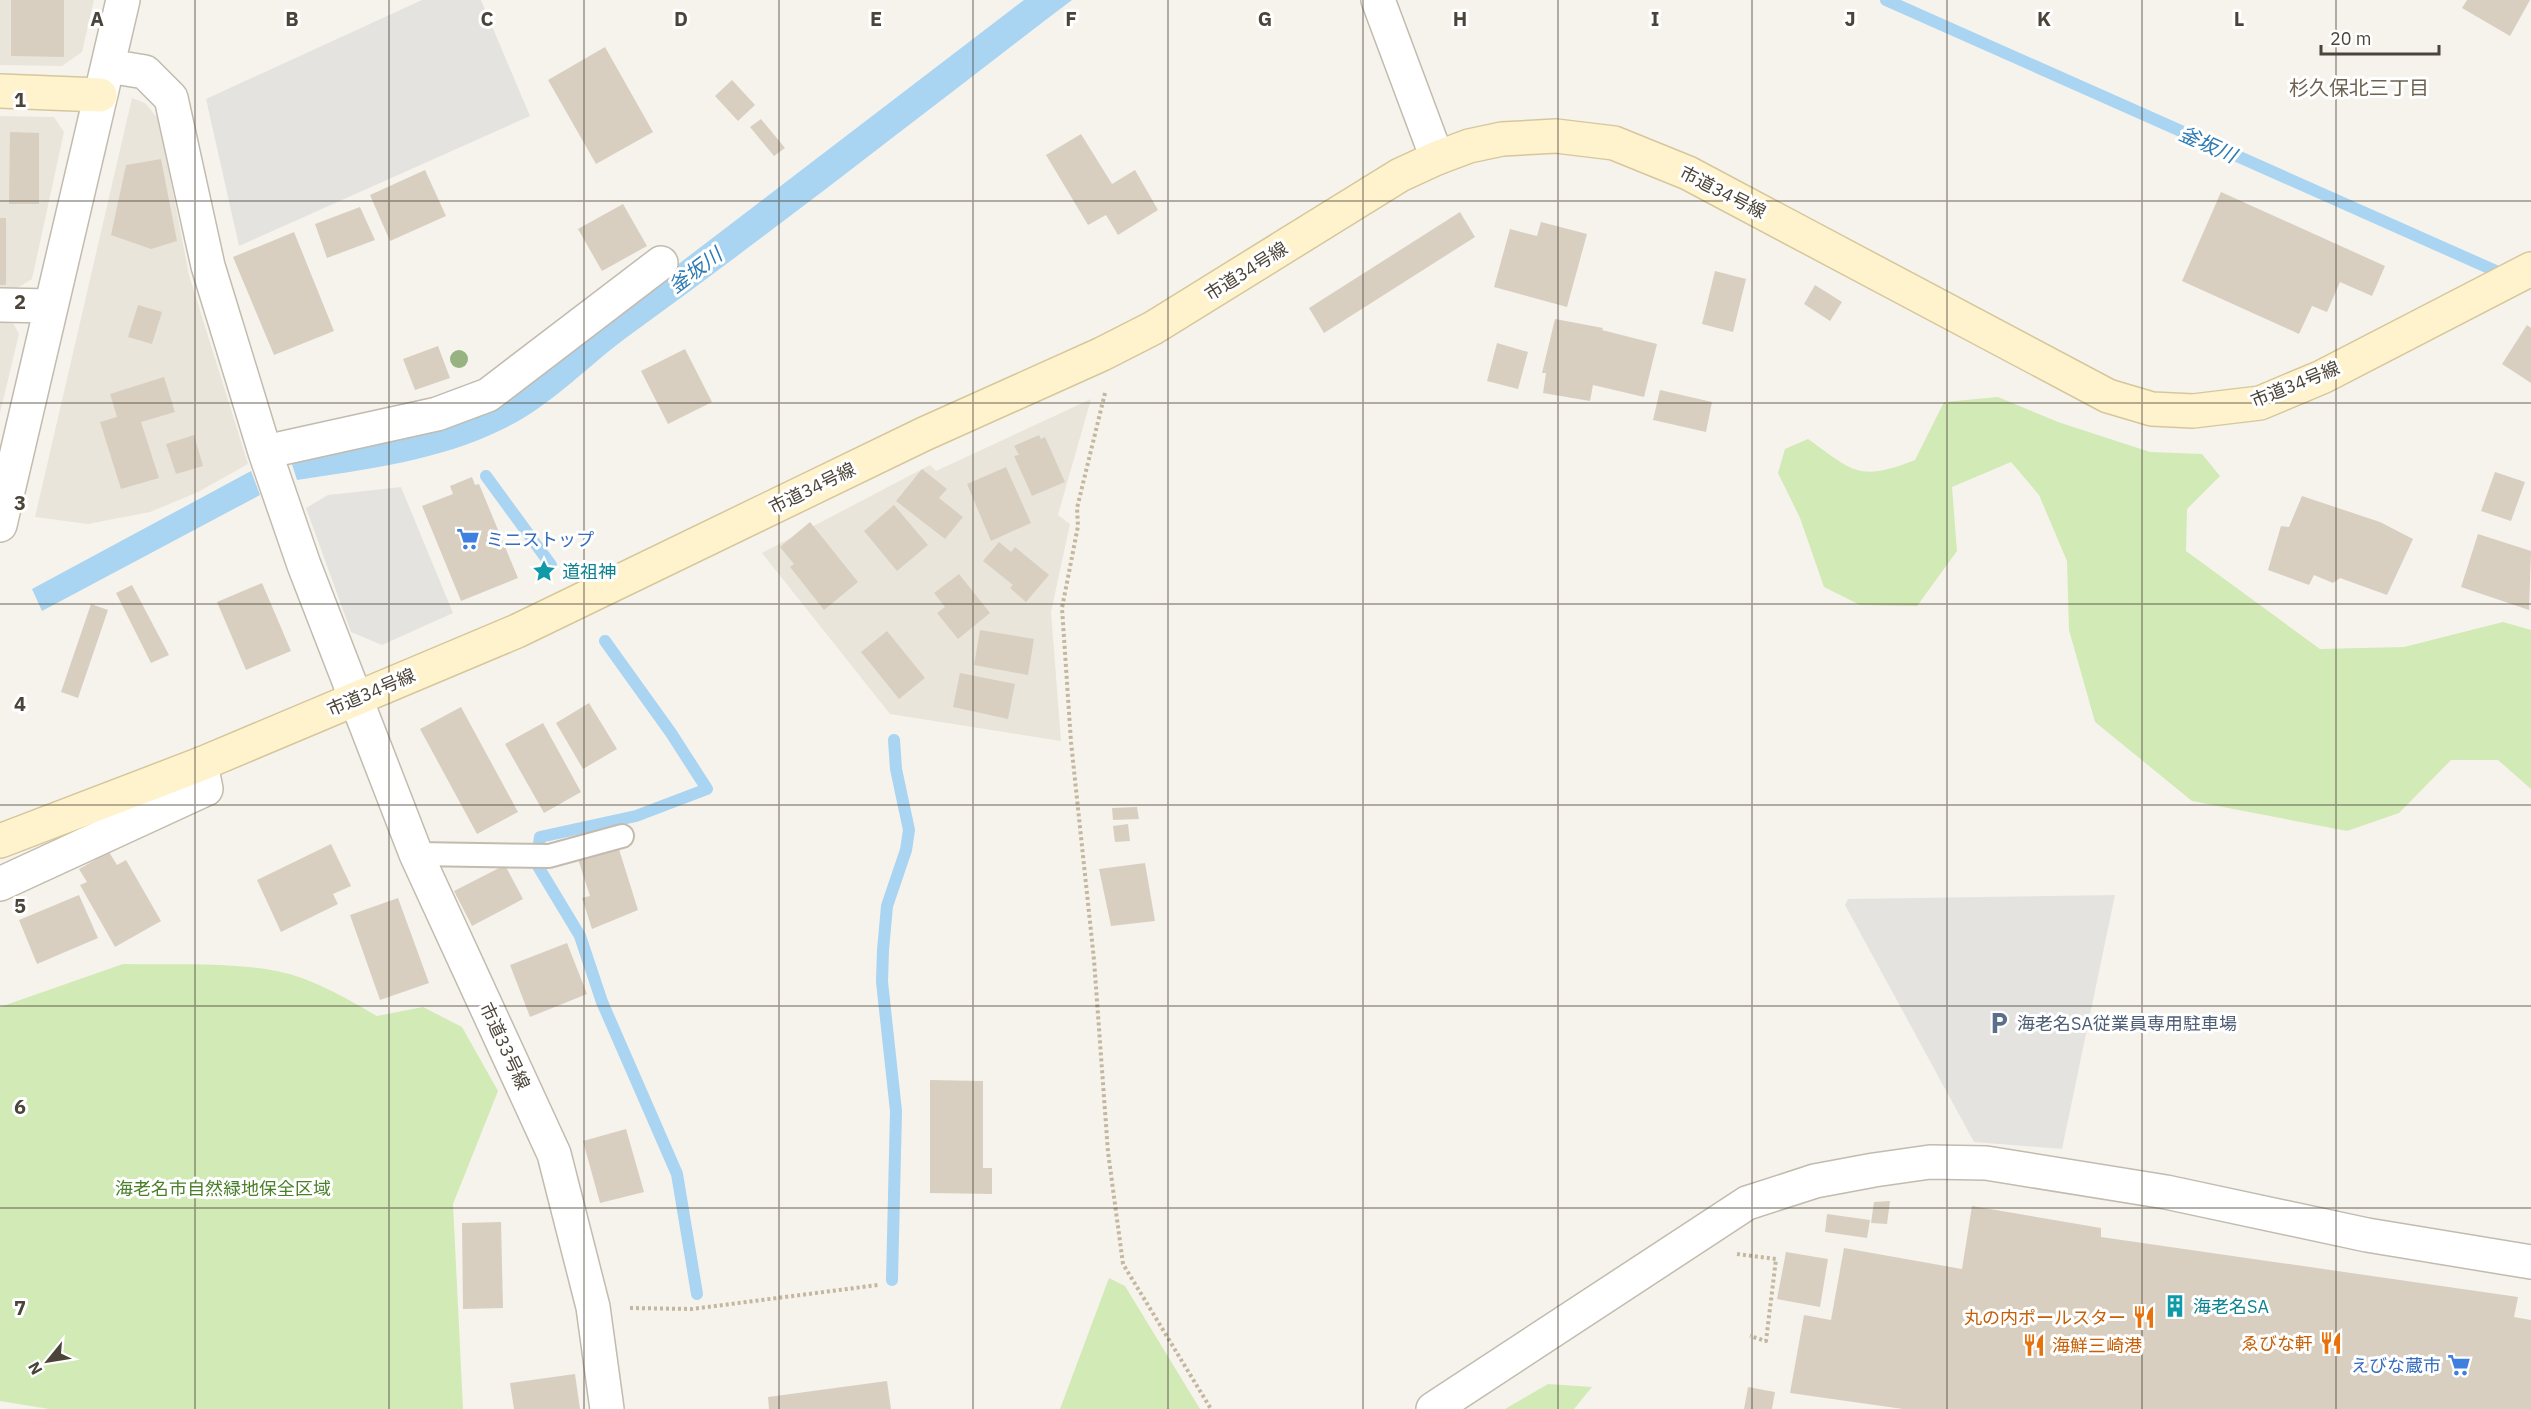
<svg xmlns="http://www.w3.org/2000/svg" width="2531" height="1409" font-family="'IBM Plex Sans','Noto Sans JP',sans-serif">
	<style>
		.residential { fill: #eae5da }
		.green { fill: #d2eab5 }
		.parking { fill: #e5e3e0 }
		.water { fill: #a9d4f2 }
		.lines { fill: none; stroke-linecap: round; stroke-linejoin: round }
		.stream { stroke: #a9d4f2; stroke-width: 12 }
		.building { fill: #d8cfc1 }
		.lane-casing { stroke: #c2bbae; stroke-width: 26 }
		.street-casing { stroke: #c2bbae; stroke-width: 36 }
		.secondary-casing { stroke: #d6c79b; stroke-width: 36 }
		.path { stroke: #c4b79f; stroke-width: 4; stroke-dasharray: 3 3; stroke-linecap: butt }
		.lane { stroke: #fff; stroke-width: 22 }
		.street { stroke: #fff; stroke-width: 33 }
		.secondary { stroke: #fff3cd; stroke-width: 33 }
		.tree { fill: #97b381 }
		.grid { fill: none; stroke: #4b4439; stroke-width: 1.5; stroke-opacity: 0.55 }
		.labels { text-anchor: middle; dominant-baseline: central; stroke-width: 6; stroke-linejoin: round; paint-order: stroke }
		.street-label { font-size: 18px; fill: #4b4439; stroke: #fff }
		.shop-label { font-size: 18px; fill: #366cbe; stroke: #fff; text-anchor: start }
		.culture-label { font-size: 18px; fill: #0d838f; stroke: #fff; text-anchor: start }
		.service-label { font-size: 18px; fill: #4e5e75; stroke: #fff; text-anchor: start }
		.park-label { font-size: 18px; fill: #4a7f2a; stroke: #fff }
		.food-label { font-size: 18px; fill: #c56008; stroke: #fff; text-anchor: end }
		.neighbourhood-label { font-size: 20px; fill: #6e6250; stroke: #fff }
		.water-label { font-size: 20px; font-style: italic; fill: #2e7ab2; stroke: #fff }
		.grid-label { font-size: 20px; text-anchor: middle; font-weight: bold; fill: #4b4439; stroke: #fff; stroke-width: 6; stroke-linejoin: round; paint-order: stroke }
	</style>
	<rect width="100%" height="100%" fill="#f6f3ec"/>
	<path class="residential" d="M 0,0 L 94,0 L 82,52 L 62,66 L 0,65 Z
		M 132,98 L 145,103 L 159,120 L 189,275 L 248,464 L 198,492 L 150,512 L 88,524 L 35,517 Z
		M 0,116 L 54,117 L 64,132 L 32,279 L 14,290 L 0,289 Z
		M 0,317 L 10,317 L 19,334 L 0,413 Z
		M 1091,399 L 1058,515 L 1070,524 L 1051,612 L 1061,741 L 890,714 L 762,553 L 930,465 L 936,471 Z"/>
	<path class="green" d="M 1998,397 L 2058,422 L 2150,452 L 2202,454 L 2220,476 L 2187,509 L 2186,551 L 2320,649 L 2404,647 L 2503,622 L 2531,630 L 2531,789 L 2498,760 L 2451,760 L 2399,813 L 2347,831 L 2192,801 L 2095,722 L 2069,630 L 2067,561 L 2039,495 L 2011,462 L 1952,487 L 1957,551 L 1917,606 L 1860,605 L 1824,587 L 1800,518 L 1778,473 L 1785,449 L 1808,439 C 1854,472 1859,482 1915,460 L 1944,402 Z
		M 123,964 C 172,965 223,962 271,970 C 309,976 344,997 377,1016 L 423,1007 L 462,1027 L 498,1091 L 453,1204 L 463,1409 L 49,1409 L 0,1401 L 0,1007 Z
		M 1109,1278 L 1125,1286 L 1200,1409 L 1060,1409 Z
		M 1548,1384 L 1592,1387 L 1574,1409 L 1505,1409 Z"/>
	<path class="parking" d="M 422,0 L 481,0 L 530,116 L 239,246 L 206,99 Z
		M 401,487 L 453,613 L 382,645 L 351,632 L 306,508 L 328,495 Z
		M 2115,895 L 2062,1149 L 1974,1142 L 1845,905 L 1848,899 Z"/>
	<path class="water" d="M 1024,0 L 1072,0 C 926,111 782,225 634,332 C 590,363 552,406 503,429 C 438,461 367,469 297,480 L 289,455 L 511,392 Z
		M 251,471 L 260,495 L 42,611 L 32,589 Z"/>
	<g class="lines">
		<path class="stream" d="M 1886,0 L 2507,276
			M 486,476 L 551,565
			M 605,641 L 671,733 L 707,789 L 636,816 L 540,837 L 536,863 L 580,936 L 602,1002 L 677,1174 L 697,1294
			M 892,1280 L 896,1111 L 882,982 L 883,950 L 887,906 L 906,850 L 909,830 L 896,769 L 894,740"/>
	</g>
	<path class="building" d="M 11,0 L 64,0 L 64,57 L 11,56 Z
		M 2467,0 L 2530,0 L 2510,36 L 2462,8 Z
		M 605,47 L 653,132 L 596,164 L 548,80 Z
		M 732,80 L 755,105 L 738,121 L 715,96 Z
		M 761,119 L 785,148 L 774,156 L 750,127 Z
		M 10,132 L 39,133 L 39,204 L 9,204 Z
		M 1081,134 L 1112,184 L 1135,170 L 1158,210 L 1118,235 L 1106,215 L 1088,225 L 1046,155 Z
		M 161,159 L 177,241 L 151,249 L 111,235 L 126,165 Z
		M 425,170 L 446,216 L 390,241 L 370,195 Z
		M 2221,192 L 2385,266 L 2372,296 L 2340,282 L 2327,312 L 2312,306 L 2299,334 L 2182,281 Z
		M 623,204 L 647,246 L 602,271 L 578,229 Z
		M 360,207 L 375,240 L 327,258 L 315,224 Z
		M 1460,212 L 1475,237 L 1324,333 L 1309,308 Z
		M 0,218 L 6,218 L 6,285 L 0,285 Z
		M 1541,222 L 1587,234 L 1567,307 L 1494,287 L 1510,229 L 1537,236 Z
		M 294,232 L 334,331 L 274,355 L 233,257 Z
		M 1715,271 L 1746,279 L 1733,332 L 1702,324 Z
		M 1815,285 L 1842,302 L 1830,321 L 1804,304 Z
		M 138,305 L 162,312 L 152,344 L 128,337 Z
		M 1555,319 L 1603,328 L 1602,330 L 1657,344 L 1644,397 L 1593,385 L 1590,401 L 1543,393 L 1546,373 L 1542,373 Z
		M 2527,325 L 2531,328 L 2531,383 L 2502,364 Z
		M 1497,343 L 1528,352 L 1518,389 L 1487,381 Z
		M 438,346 L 450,378 L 415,390 L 403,359 Z
		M 685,349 L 712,402 L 668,424 L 641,371 Z
		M 164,377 L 175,412 L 141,422 L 159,478 L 121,489 L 100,422 L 117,417 L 110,394 Z
		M 1660,390 L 1712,402 L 1706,432 L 1653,420 Z
		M 194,435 L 203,466 L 176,474 L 166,444 Z
		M 1039,435 L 1041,439 L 1045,437 L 1065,482 L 1032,496 L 1014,456 L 1019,455 L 1014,446 Z
		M 1006,467 L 1031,523 L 991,541 L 967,484 Z
		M 922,469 L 947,489 L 939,498 L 963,517 L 945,539 L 896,501 Z
		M 2495,472 L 2525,482 L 2511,521 L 2481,511 Z
		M 472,477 L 475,485 L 479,484 L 518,578 L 461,601 L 422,506 L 453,494 L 450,486 Z
		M 2302,496 L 2380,522 L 2413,539 L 2387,595 L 2340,578 L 2333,583 L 2314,575 L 2309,585 L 2268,570 L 2281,526 L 2289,527 Z
		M 894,505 L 928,545 L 897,571 L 864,531 Z
		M 810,522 L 858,582 L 824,610 L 790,567 L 794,564 L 780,547 Z
		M 2478,534 L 2531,551 L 2529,610 L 2461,587 Z
		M 999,542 L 1011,552 L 1015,547 L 1049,575 L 1026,602 L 1010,588 L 1013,585 L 983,561 Z
		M 959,574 L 990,613 L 958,639 L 937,613 L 945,607 L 934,593 Z
		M 262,583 L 291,651 L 246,670 L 217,602 Z
		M 132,585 L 169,655 L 151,663 L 116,593 Z
		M 91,604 L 108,610 L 78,698 L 61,692 Z
		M 980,630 L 1034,639 L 1028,675 L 974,665 Z
		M 887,631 L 925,678 L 899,699 L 861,652 Z
		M 960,673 L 1015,684 L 1008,719 L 953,707 Z
		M 589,703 L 617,749 L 583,769 L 556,723 Z
		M 461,707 L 518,812 L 477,834 L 420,729 Z
		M 543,723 L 581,792 L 544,813 L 505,744 Z
		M 1137,807 L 1139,819 L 1113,820 L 1112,808 Z
		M 1128,824 L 1130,841 L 1115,842 L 1113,826 Z
		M 331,844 L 351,886 L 333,894 L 338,904 L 281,932 L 257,880 Z
		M 618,846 L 638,910 L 592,929 L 582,898 L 590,896 L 578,859 Z
		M 109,852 L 117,865 L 126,860 L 161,921 L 115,947 L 80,885 L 87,882 L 79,869 Z
		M 1145,863 L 1155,921 L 1111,926 L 1099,869 Z
		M 505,865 L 523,899 L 472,926 L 454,891 Z
		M 79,895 L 98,938 L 37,964 L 19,920 Z
		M 398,898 L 429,983 L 380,1000 L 350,915 Z
		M 567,943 L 587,994 L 530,1017 L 510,965 Z
		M 930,1080 L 983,1081 L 983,1168 L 992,1168 L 992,1194 L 930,1193 Z
		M 626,1129 L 644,1192 L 600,1203 L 583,1141 Z
		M 1890,1201 L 1887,1224 L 1871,1223 L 1874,1202 Z
		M 1972,1206 L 2101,1228 L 2101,1237 L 2518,1297 L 2514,1317 L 2531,1320 L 2531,1409 L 1903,1409 L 1790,1393 L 1804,1315 L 1831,1320 L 1844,1248 L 1962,1269 Z
		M 1827,1214 L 1870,1220 L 1867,1238 L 1825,1232 Z
		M 501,1222 L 503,1308 L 463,1309 L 462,1223 Z
		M 1786,1252 L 1828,1259 L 1820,1307 L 1777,1299 Z
		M 575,1374 L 580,1409 L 514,1409 L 510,1383 Z
		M 887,1381 L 891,1409 L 769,1409 L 768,1397 Z
		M 1748,1387 L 1775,1392 L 1772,1409 L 1744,1409 Z"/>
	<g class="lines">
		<g class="lane-casing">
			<path id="lane" d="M 416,854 L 549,856 L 622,836"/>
		</g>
		<g class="street-casing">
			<path id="street" d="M 1378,0 L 1437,158
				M 108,66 L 145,72 L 171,98 L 208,266 L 265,452 L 304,565 L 416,854 L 554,1154 L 593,1307 L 607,1409
				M 0,305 L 51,306
				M 265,452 L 437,414 L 488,395 L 661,263
				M 0,525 L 123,0
				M 0,884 L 206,789 L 201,764
				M 1433,1409 L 1747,1203 L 1815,1181 L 1874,1170 L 1930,1162 L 1986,1163 L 2166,1192 L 2367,1235 L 2531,1262"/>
		</g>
		<g class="secondary-casing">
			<path id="secondary" d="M 0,91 L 100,95
				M 0,841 L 201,764 L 517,631 L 924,434 L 1102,354 L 1153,328 L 1400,175 L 1437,158 L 1469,146 L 1502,139 L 1556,136 L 1614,143 L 1688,173 L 2108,396 L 2152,409 L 2193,411 L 2260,403 L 2322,377 L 2531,269"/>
		</g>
		<path class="path" d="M 1105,393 L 1077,508 L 1078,526 L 1062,608 L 1071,742 L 1094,960 L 1108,1152 L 1123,1264 L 1211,1409
			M 1737,1254 L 1776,1259 L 1766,1341 L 1750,1336
			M 630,1308 L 692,1309 L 878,1285"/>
		<use href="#lane" class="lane"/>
		<use href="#street" class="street"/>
		<use href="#secondary" class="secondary"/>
	</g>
	<circle class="tree" cx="459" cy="359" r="9"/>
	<path class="grid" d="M 195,0 L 195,1409M 389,0 L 389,1409M 584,0 L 584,1409M 779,0 L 779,1409M 973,0 L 973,1409M 1168,0 L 1168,1409M 1363,0 L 1363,1409M 1558,0 L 1558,1409M 1752,0 L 1752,1409M 1947,0 L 1947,1409M 2142,0 L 2142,1409M 2336,0 L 2336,1409M 0,201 L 2531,201M 0,403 L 2531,403M 0,604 L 2531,604M 0,805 L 2531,805M 0,1006 L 2531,1006M 0,1208 L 2531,1208"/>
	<defs>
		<g id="supermarket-bare" transform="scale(1.8)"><path d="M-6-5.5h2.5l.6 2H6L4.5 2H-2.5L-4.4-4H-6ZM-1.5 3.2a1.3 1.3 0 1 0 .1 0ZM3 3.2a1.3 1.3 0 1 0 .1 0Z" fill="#3f7fe0" stroke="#fff" stroke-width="2.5" paint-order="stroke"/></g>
		<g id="sight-bare" transform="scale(1.8)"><path d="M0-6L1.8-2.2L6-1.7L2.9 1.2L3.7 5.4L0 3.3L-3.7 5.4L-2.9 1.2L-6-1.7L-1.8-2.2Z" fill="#0f9aa8" stroke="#fff" stroke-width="2.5" paint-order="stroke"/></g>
		<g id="parking-bare" transform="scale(1.8)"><path d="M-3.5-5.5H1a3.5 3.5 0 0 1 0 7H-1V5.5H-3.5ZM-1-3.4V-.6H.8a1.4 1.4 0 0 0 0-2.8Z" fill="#5c6f8a" stroke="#fff" stroke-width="2.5" paint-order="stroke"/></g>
		<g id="building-bare" transform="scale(1.8)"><path d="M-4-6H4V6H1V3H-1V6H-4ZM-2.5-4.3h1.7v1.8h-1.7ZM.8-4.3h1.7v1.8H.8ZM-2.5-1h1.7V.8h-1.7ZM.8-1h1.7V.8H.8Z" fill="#0f9aa8" stroke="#fff" stroke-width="2.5" paint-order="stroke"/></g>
		<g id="restaurant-bare" transform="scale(1.8)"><path d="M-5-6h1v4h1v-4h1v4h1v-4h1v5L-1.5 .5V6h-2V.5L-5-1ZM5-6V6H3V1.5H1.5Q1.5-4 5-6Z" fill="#e8710a" stroke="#fff" stroke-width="2.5" paint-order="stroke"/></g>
	</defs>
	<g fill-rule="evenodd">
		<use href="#supermarket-bare" x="468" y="539"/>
		<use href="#sight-bare" x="544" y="571"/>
		<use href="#parking-bare" x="1999" y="1023"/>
		<use href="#building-bare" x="2175" y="1306"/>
		<use href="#restaurant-bare" x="2144" y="1317"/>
		<use href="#restaurant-bare" x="2331" y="1343"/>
		<use href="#restaurant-bare" x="2034" y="1345"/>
		<use href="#supermarket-bare" x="2459" y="1365"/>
	</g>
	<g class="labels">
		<g class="street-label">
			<text transform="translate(1723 192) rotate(27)">市道34号線</text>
			<text transform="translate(1246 271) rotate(-32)">市道34号線</text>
			<text transform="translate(2295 384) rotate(-22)">市道34号線</text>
			<text transform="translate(812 488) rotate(-26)">市道34号線</text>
			<text transform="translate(371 692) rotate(-23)">市道34号線</text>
			<text transform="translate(505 1046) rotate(65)">市道33号線</text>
		</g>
		<g class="shop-label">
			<text x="486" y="539">ミニストップ</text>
			<text x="2441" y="1365" text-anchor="end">えびな蔵市</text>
		</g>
		<g class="culture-label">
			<text x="562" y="571">道祖神</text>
			<text x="2193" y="1306">海老名SA</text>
		</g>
		<g class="service-label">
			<text x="2017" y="1023">海老名SA従業員専用駐車場</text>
		</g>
		<g class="park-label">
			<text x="223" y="1188">海老名市自然緑地保全区域</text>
		</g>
		<g class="food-label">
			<text x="2126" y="1317">丸の内ポールスター</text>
			<text x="2313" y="1343">ゑびな軒</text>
			<text x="2052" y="1345" text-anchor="start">海鮮三崎港</text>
		</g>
		<g class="neighbourhood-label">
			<text x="2359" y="87">杉久保北三丁目</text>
		</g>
		<g class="water-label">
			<text transform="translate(2208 144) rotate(24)">釜坂川</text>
			<text transform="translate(695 270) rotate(-37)">釜坂川</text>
		</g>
	</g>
	<g class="grid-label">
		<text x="97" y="26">A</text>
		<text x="292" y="26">B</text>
		<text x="487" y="26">C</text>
		<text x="681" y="26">D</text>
		<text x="876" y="26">E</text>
		<text x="1071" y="26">F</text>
		<text x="1265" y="26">G</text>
		<text x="1460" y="26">H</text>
		<text x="1655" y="26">I</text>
		<text x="1850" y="26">J</text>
		<text x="2044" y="26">K</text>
		<text x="2239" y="26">L</text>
		<text x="20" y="107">1</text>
		<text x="20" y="309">2</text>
		<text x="20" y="510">3</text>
		<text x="20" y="711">4</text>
		<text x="20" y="913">5</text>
		<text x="20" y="1114">6</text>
		<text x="20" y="1315">7</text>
	</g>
	<g transform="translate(48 1361) rotate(240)" stroke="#ffffff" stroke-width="4.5" paint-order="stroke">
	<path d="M0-4.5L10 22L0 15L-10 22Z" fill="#4b4439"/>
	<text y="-9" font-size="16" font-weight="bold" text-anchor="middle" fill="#4b4439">N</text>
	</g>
	<path d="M2321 45v9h118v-9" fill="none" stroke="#4b4439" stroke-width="3"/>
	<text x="2330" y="45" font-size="18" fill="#4b4439" stroke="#ffffff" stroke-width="4.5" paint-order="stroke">20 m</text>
</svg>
